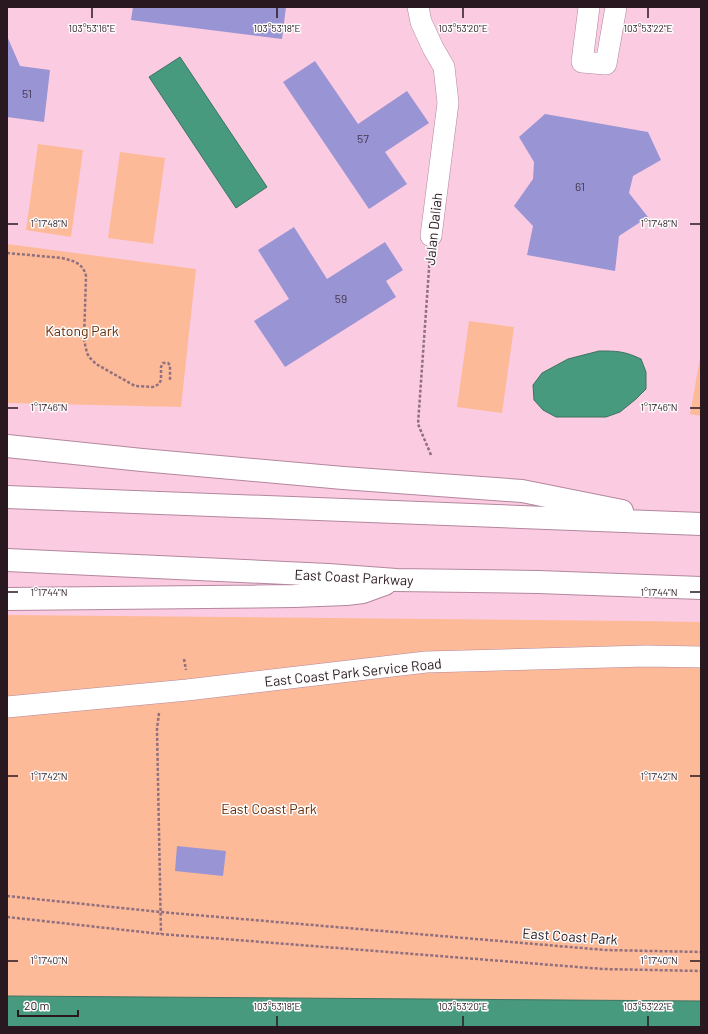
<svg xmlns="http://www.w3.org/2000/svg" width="708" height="1034" font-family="Barlow,sans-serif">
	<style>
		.green { fill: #fdba98 }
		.water { fill: #479a7d; stroke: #3e7361 }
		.building { fill: #9994d4 }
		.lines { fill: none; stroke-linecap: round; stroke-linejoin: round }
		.minor-casing { stroke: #b3879d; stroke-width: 22 }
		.highway-casing { stroke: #b3879d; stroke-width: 24 }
		.path { stroke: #906f7f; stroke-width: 2.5; stroke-dasharray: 3 2; stroke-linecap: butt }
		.minor { stroke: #fff; stroke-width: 21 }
		.highway { stroke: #fff; stroke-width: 22 }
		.ticks { fill: none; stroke: #291820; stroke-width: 1.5 }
		.labels { text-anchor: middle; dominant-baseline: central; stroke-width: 3; stroke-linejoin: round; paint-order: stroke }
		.number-label { font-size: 12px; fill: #45374d }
		.street-label { font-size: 14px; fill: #291820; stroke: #fcfcfc }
		.park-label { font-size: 14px; fill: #692c04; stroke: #fcfcfc }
		.ticks-label { font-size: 10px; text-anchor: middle; fill: #291820; stroke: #fcfcfc; stroke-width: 3; stroke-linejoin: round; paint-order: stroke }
	</style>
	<rect width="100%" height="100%" fill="#fbcbe2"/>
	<path class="green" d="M 38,144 L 83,150 L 71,237 L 26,230 Z
		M 120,152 L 165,158 L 153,244 L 108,238 Z
		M 7,244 L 196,269 L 181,407 L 7,403 Z
		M 469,321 L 514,327 L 502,413 L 457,407 Z
		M 701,353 L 701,416 L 690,414 Z
		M 7,615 L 640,621 L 701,622 L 701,1001 L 7,996 Z"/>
	<path class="water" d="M 180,57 L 267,187 L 236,208 L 149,77 Z
		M 599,351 C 617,351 624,351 641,359 L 646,372 L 646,389 L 636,399 L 620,412 L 606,417 L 556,417 L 543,410 L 534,400 L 533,385 L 542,373 L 568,359 Z
		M 7,996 L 701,1001 L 701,1027 L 7,1027 Z"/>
	<path class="building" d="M 133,7 L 286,7 L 282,39 L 131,20 Z
		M 7,36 L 20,66 L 50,70 L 44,122 L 7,117 Z
		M 315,61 L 358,124 L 407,91 L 429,123 L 385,152 L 407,184 L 369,209 L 283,82 Z
		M 545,114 L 648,132 L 661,160 L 633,176 L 629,193 L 648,217 L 619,236 L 615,271 L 527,255 L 533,226 L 514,206 L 533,179 L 534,162 L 519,137 Z
		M 294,227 L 327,279 L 385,242 L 403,270 L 386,281 L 396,297 L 285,367 L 254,321 L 289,299 L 258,250 Z
		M 177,846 L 226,851 L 223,876 L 175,871 Z"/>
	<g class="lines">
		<g class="minor-casing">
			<path id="minor" d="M 418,7 L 421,22 L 433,48 L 444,67 L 448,103 L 431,236
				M 589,7 L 582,62 L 606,64 L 616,7
				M 7,707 L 187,690 L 426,662 L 646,656 L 701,657"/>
		</g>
		<g class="highway-casing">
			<path id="highway" d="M 7,446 L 142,460 L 343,478 L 522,491 L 622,511
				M 7,497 L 701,524
				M 7,560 L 328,575 L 396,580 L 538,582 L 701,588
				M 7,599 L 294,596 L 346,594 L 363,592 L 385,584"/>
		</g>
		<path class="path" d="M 7,253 L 62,258 C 74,261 83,263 86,276 L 84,340 L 87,353 L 89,357 L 96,364 L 135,386 L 153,387 L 159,384 L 161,380 L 161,367 L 163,363 L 168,363 L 170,365 L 170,380
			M 430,255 L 418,424 L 431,455
			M 184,659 L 186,670
			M 159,713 L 157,729 L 161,934
			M 7,896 L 160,912 L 605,950 L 701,952
			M 7,917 L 161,934 L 603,969 L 701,971"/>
		<use href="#minor" class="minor"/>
		<use href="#highway" class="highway"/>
	</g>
	<path class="ticks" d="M 92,8 L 92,18M 277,8 L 277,18M 463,8 L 463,18M 648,8 L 648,18M 8,224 L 18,224M 690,224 L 700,224M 8,408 L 18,408M 690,408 L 700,408M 8,592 L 18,592M 690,592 L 700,592M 8,776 L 18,776M 690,776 L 700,776M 8,961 L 18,961M 690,961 L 700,961M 277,1016 L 277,1026M 463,1016 L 463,1026M 648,1016 L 648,1026"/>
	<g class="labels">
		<g class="number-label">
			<text x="27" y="93">51</text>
			<text x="363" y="138">57</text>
			<text x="580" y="186">61</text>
			<text x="341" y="298">59</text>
		</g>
		<g class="street-label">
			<text transform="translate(433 229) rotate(-84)">Jalan Daliah</text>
			<text transform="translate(354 577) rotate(3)">East Coast Parkway</text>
			<text transform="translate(353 672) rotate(-6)">East Coast Park Service Road</text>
			<text transform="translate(570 936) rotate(4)">East Coast Park</text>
		</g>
		<g class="park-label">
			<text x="82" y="330">Katong Park</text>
			<text x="269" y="808">East Coast Park</text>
		</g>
	</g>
	<g class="ticks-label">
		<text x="92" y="32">103°53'16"E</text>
		<text x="277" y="32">103°53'18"E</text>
		<text x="463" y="32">103°53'20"E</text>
		<text x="648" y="32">103°53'22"E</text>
		<text x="49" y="227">1°17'48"N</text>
		<text x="659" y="227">1°17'48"N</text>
		<text x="49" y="411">1°17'46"N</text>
		<text x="659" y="411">1°17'46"N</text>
		<text x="49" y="596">1°17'44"N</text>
		<text x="659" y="596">1°17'44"N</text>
		<text x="49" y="780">1°17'42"N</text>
		<text x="659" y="780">1°17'42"N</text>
		<text x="49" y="964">1°17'40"N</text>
		<text x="659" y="964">1°17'40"N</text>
		<text x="277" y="1010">103°53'18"E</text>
		<text x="463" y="1010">103°53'20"E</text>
		<text x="648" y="1010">103°53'22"E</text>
	</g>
	<rect width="708" height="1034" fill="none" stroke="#291820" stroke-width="16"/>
	<path d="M18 1010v6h60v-6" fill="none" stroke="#291820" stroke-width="2"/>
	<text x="24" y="1010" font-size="12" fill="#291820" stroke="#fcfcfc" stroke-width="3" paint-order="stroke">20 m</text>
</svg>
